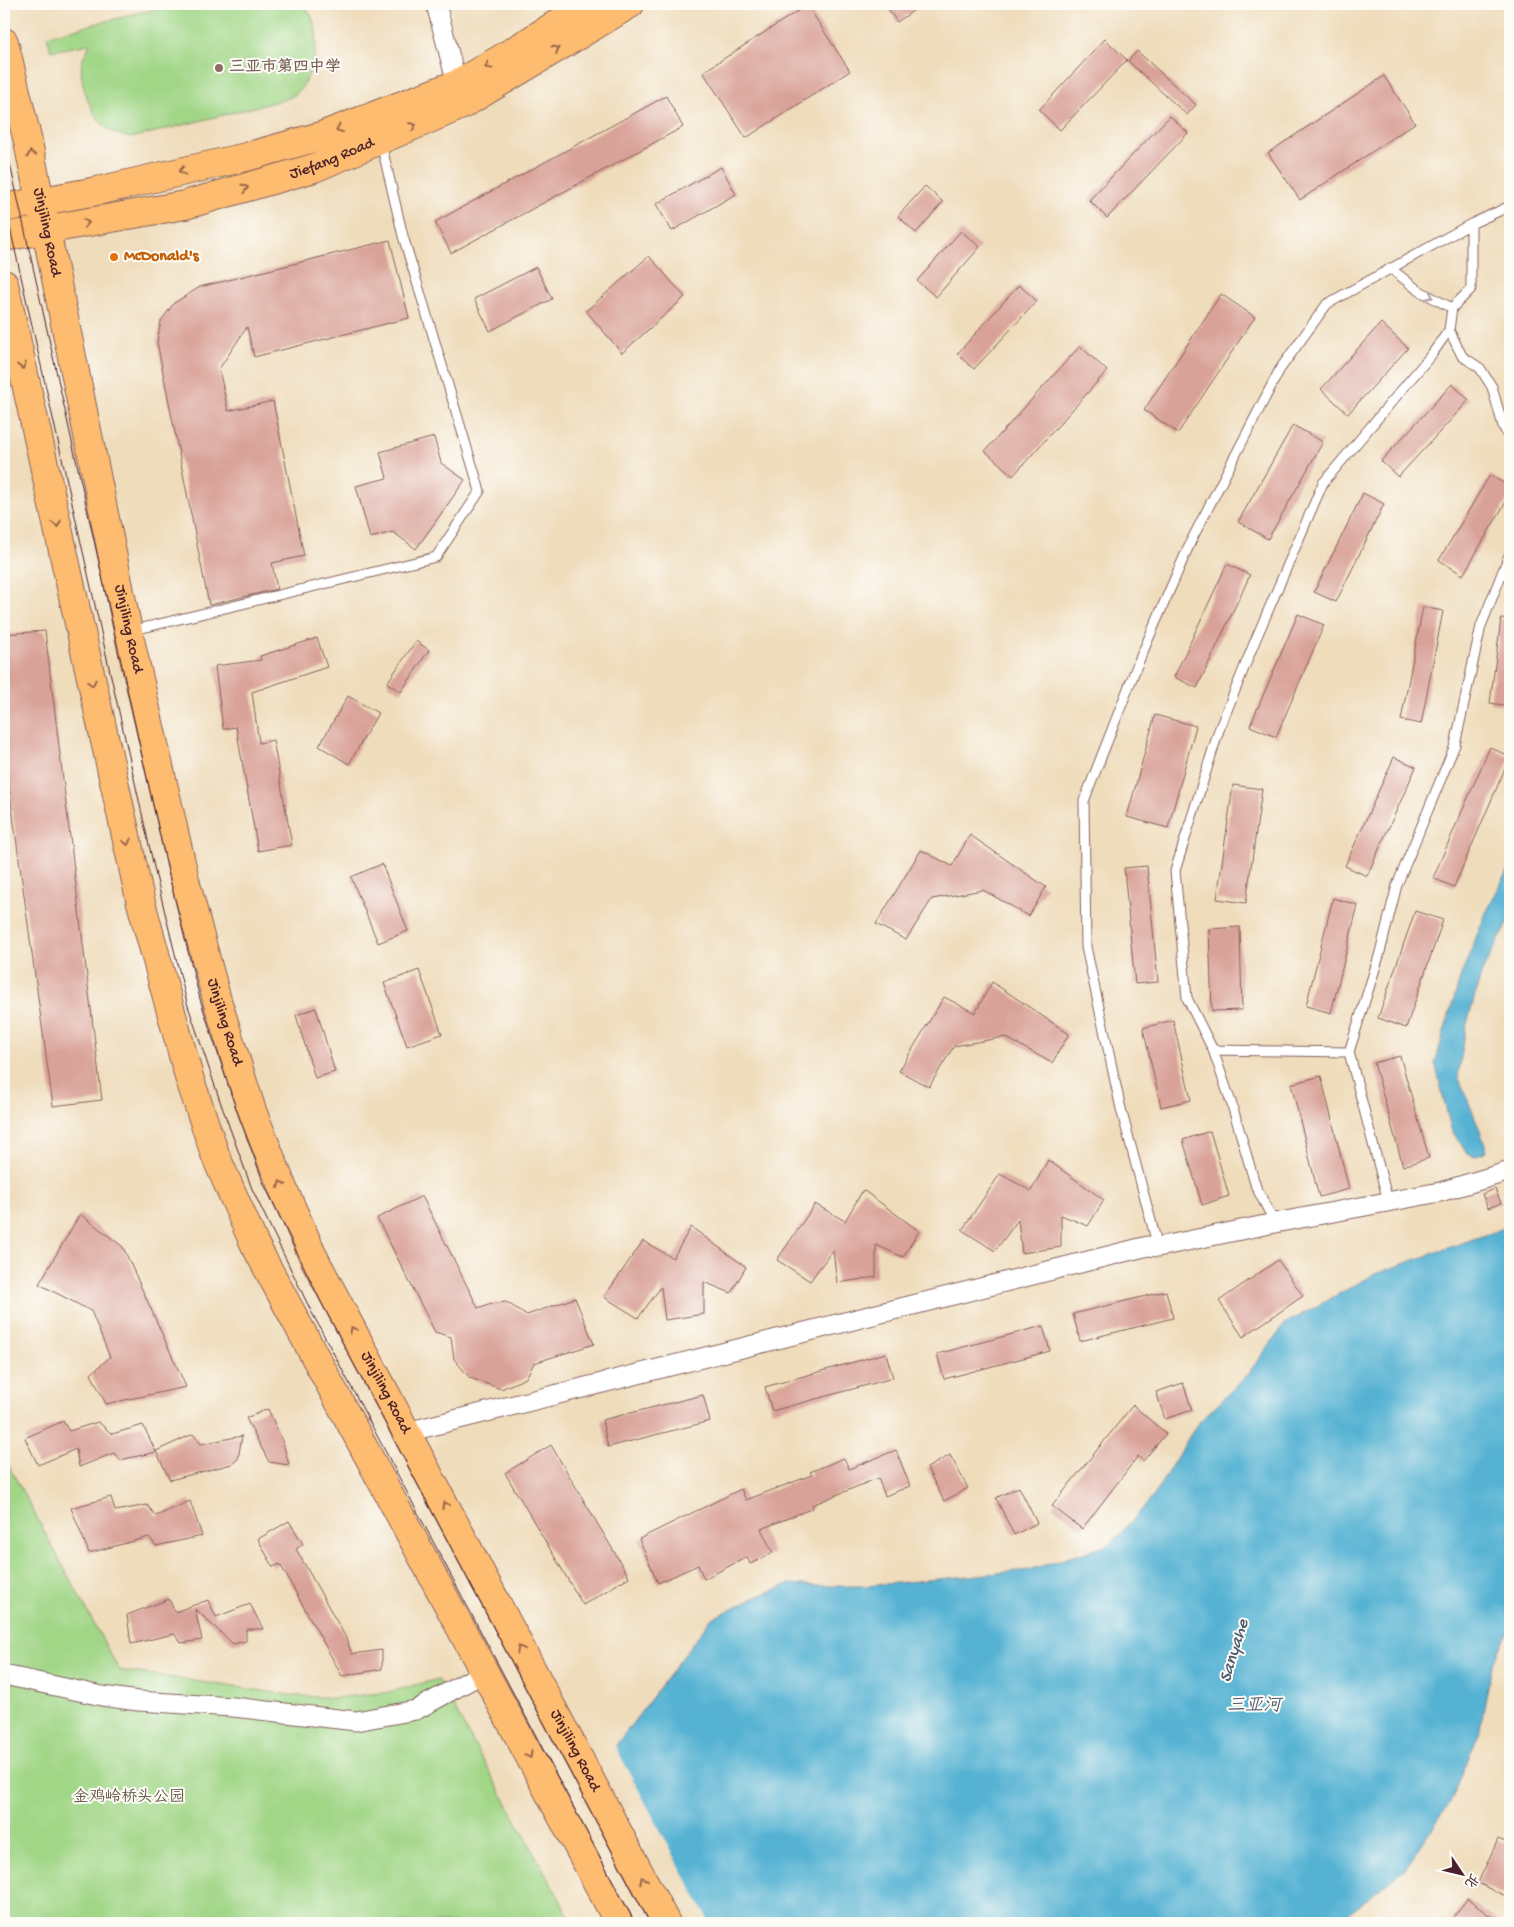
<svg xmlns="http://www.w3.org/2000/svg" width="1514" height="1927" font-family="'Gochi Hand','LXGW WenKai TC',sans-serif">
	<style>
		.green { fill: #a0d686; stroke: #757a58 }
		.water { fill: #55b2d3; stroke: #50687f }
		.pier { fill: #efdcbb }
		.building { fill: #d9a298 }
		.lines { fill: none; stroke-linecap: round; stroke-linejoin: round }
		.lane-casing { stroke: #84615d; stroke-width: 11 }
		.street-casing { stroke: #84615d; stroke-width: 21 }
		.primary-casing { stroke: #84615d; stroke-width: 30 }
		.lane { stroke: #fff; stroke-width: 9 }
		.street { stroke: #fff; stroke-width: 19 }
		.primary { stroke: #fdbc70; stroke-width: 28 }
		.tram { stroke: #4a1f2b; stroke-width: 1 }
		.oneway { stroke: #9b664a }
		.oneway2 { stroke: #ae9aa0 }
		.education-dot { fill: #8d6e63; stroke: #fdfcf7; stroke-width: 2 }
		.food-dot { fill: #e8710a; stroke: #fdfcf7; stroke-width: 2 }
		.labels { text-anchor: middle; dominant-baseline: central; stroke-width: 4; stroke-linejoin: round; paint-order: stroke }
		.education-label { font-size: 16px; font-weight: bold; fill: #785e54; stroke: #fdfcf7; text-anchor: start }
		.street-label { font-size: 16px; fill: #4a1f2b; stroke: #fdfcf7 }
		.food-label { font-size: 16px; font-weight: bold; fill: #c56008; stroke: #fdfcf7; text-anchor: start }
		.park-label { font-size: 16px; fill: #645646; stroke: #fdfcf7 }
		.water-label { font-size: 18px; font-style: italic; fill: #4e5a6e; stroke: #fdfcf7 }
	</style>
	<rect width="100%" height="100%" fill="#fdfcf7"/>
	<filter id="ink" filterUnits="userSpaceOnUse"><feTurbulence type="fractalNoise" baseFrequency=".02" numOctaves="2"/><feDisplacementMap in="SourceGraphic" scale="10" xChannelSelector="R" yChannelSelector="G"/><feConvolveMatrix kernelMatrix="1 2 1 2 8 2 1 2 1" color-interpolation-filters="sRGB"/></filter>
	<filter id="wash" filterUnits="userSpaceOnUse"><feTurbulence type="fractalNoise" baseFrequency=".0096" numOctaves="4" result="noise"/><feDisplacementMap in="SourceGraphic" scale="20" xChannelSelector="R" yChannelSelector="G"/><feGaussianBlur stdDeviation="1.12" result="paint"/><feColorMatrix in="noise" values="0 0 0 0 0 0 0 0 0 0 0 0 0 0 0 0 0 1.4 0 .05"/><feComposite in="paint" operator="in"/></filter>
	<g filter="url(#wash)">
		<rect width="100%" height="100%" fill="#efdcbb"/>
		<path class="green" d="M 175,4 L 301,4 C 327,22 316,73 297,93 C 293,96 288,98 283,100 L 131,138 C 124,136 115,134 109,130 C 92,119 78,82 82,62 C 83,56 88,50 90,44 L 51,51 L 47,36 Z
			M 4,1457 L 119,1670 L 290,1695 L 335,1698 L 389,1692 L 438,1679 L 573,1923 L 4,1923 Z"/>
		<path class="water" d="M 1510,865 L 1510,919 L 1482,971 L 1466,1027 L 1458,1076 L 1480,1130 L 1487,1151 L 1474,1156 L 1466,1152 L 1451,1129 L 1435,1063 L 1461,975 L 1486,913 Z
			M 1510,1226 L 1510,1629 L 1492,1666 L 1479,1733 L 1451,1801 L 1404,1870 L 1341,1919 L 1333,1923 L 557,1923 L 579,1915 L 577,1797 L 711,1619 L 756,1597 L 789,1584 L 818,1586 L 866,1586 L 1029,1570 L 1111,1544 L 1152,1498 L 1197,1424 L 1247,1375 L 1286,1323 L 1375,1274 Z"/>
		<path class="pier" d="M 614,1744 L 710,1923 L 577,1923 L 572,1915 L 577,1914 L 574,1797 Z"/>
		<g id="blocks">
			<path class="building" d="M 885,4 L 923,4 L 897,22 Z
				M 807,5 L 850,71 L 746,138 L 703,72 Z
				M 1105,39 L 1127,60 L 1060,130 L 1039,110 Z
				M 1137,51 L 1196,105 L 1187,115 L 1128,61 Z
				M 1384,76 L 1415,123 L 1300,200 L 1268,153 Z
				M 666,96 L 683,127 L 451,253 L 435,222 Z
				M 1170,116 L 1188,133 L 1107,218 L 1089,200 Z
				M 721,167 L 736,194 L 672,231 L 656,204 Z
				M 925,186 L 943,202 L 916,233 L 898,216 Z
				M 961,231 L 980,247 L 936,297 L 917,281 Z
				M 390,240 L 409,318 L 254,357 L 247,327 L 219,369 L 228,411 L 273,401 L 304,556 L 272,563 L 277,589 L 209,605 L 157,342 L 161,321 L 174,303 L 200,287 Z
				M 649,256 L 685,297 L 622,353 L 586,311 Z
				M 536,267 L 552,299 L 490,331 L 474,299 Z
				M 1019,285 L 1037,301 L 974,369 L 957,354 Z
				M 1221,294 L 1255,317 L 1178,433 L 1144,410 Z
				M 1381,323 L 1408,348 L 1348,414 L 1321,389 Z
				M 1080,346 L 1107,371 L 1013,476 L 985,451 Z
				M 1452,384 L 1469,400 L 1398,477 L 1381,461 Z
				M 1293,425 L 1323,442 L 1268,539 L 1238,522 Z
				M 434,437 L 441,463 L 465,480 L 416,549 L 393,532 L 370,538 L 356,486 L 387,478 L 380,452 Z
				M 1490,475 L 1510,487 L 1510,495 L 1463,575 L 1439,560 Z
				M 1363,493 L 1384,504 L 1336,602 L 1314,592 Z
				M 1227,564 L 1250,575 L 1197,688 L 1174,677 Z
				M 1423,607 L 1443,611 L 1421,724 L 1401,720 Z
				M 1298,614 L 1324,625 L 1276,737 L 1250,726 Z
				M 1501,619 L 1510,620 L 1510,706 L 1490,703 Z
				M 45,631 L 102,1100 L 53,1106 L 4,750 L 4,634 Z
				M 317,638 L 327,667 L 252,692 L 259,743 L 273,740 L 292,845 L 258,851 L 236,727 L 223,729 L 215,666 L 261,660 L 260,656 Z
				M 416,641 L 429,650 L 401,692 L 387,683 Z
				M 348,696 L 378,713 L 349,764 L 319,746 Z
				M 1155,715 L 1196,726 L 1168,828 L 1127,817 Z
				M 1490,747 L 1510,757 L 1454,887 L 1433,878 Z
				M 1394,757 L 1416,767 L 1367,876 L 1345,866 Z
				M 1233,785 L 1262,789 L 1246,903 L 1217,899 Z
				M 970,835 L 1046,887 L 1029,916 L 983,890 L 932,899 L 906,940 L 876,924 L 921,850 L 952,866 Z
				M 382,864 L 408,931 L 378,943 L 351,877 Z
				M 1147,866 L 1158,982 L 1135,984 L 1124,868 Z
				M 1333,898 L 1358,905 L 1331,1013 L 1306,1006 Z
				M 1415,911 L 1443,920 L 1406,1028 L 1378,1018 Z
				M 1240,927 L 1242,1010 L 1212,1011 L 1209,929 Z
				M 419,970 L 442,1034 L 407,1046 L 384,983 Z
				M 992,982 L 1069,1034 L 1052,1063 L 1005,1037 L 954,1046 L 929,1087 L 899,1071 L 944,997 L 975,1013 Z
				M 316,1008 L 335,1072 L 315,1078 L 296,1015 Z
				M 1173,1020 L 1191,1100 L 1161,1107 L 1143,1028 Z
				M 1400,1056 L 1429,1158 L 1403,1166 L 1374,1063 Z
				M 1321,1076 L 1349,1189 L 1319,1197 L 1291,1084 Z
				M 1210,1131 L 1229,1196 L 1202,1205 L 1183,1140 Z
				M 1048,1160 L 1104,1200 L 1088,1226 L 1061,1215 L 1061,1247 L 1022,1253 L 1018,1220 L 995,1251 L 962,1230 L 1000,1174 L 1031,1191 Z
				M 1495,1189 L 1501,1203 L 1488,1208 L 1482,1194 Z
				M 863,1190 L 919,1231 L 903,1257 L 876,1245 L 876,1277 L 837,1283 L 833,1250 L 810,1281 L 777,1260 L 815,1204 L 845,1221 Z
				M 422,1196 L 478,1308 L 489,1304 L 506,1302 L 527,1315 L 575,1298 L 594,1344 L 534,1363 L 526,1378 L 501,1389 L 470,1378 L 454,1359 L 451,1337 L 435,1332 L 377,1218 Z
				M 80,1214 L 123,1247 L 186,1387 L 106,1404 L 91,1374 L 110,1357 L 91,1311 L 39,1284 Z
				M 691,1227 L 746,1267 L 731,1293 L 704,1282 L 704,1314 L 665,1320 L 661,1287 L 638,1318 L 604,1297 L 643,1241 L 673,1258 Z
				M 1278,1260 L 1303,1296 L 1243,1337 L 1219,1301 Z
				M 1166,1291 L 1173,1318 L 1080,1341 L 1073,1314 Z
				M 1043,1326 L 1050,1351 L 944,1379 L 937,1354 Z
				M 886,1353 L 893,1378 L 772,1411 L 765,1387 Z
				M 1183,1383 L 1192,1410 L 1165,1419 L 1156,1392 Z
				M 703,1395 L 710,1421 L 608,1447 L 602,1420 Z
				M 1133,1405 L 1166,1434 L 1143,1461 L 1138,1456 L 1082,1529 L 1052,1506 Z
				M 268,1409 L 283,1443 L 289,1465 L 269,1462 L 246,1418 Z
				M 63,1421 L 69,1431 L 98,1422 L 112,1434 L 143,1425 L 156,1452 L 120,1460 L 114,1453 L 79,1467 L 76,1449 L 38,1465 L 25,1438 Z
				M 193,1434 L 201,1444 L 242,1436 L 238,1459 L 232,1464 L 170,1480 L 156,1451 Z
				M 551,1445 L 629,1577 L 583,1605 L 505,1473 Z
				M 896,1450 L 910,1486 L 885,1496 L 878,1478 L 812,1505 L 813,1508 L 761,1529 L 773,1553 L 750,1564 L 747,1557 L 704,1579 L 698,1565 L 658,1583 L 639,1539 L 741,1489 L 746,1500 L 812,1475 L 810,1472 L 844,1458 L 849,1469 Z
				M 950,1455 L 968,1488 L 944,1501 L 927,1468 Z
				M 1019,1487 L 1037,1523 L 1014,1535 L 996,1498 Z
				M 111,1497 L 115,1511 L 147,1505 L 156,1516 L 190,1501 L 202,1536 L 156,1546 L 149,1537 L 89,1553 L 71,1508 Z
				M 289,1521 L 303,1544 L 296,1549 L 345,1636 L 352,1654 L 382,1650 L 382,1669 L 342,1676 L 280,1564 L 273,1567 L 258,1539 Z
				M 169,1599 L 175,1612 L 208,1600 L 216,1617 L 250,1604 L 263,1629 L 246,1629 L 246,1641 L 233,1644 L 195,1609 L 202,1640 L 182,1643 L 174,1634 L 131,1644 L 127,1615 Z
				M 1498,1839 L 1510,1844 L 1510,1898 L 1478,1883 Z
				M 1467,1899 L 1500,1923 L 1449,1923 Z"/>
		</g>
	</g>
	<g filter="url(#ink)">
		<use href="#blocks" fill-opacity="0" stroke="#84615d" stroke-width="1"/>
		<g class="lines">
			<g class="lane-casing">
				<path id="lane" d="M 1390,268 L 1418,290 L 1452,308 L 1471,289 L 1471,224
					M 1449,330 L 1462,356 L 1480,368 L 1492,387 L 1503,426 L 1510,440
					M 130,631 L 436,557 L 480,491 L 403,236 L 381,143
					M 1213,1050 L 1349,1052 L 1388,1201
					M 1349,1052 L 1379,956 L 1397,885 L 1455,745 L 1481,626 L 1510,553
					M 1275,1223 L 1256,1187 L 1232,1105 L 1213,1050 L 1187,998 L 1175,871 L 1219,730 L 1255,641 L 1323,483 L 1432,354 L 1449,330 L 1452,308
					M 1158,1247 L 1121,1109 L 1086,947 L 1084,801 L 1138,663 L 1191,541 L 1280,369 L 1327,304 L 1471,224 L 1510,206"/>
			</g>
			<g class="street-casing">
				<path id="street" d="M 436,4 L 457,84
					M 407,1432 L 1148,1246 L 1158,1247 L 1275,1223 L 1440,1192 L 1510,1171
					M 4,1675 L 102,1696 L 138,1701 L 233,1707 L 356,1721 L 416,1710 L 485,1672"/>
			</g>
			<g class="primary-casing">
				<g id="primary">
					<path id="s1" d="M 4,42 L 28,142 L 128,631 L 186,884 L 217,1000 L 252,1111 L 284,1191 L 315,1260 L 666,1923"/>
					<path d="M 4,208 L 97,191 L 246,157 L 321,136 L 457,84 L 499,60 L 589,4"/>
					<path id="s2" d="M 4,237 L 185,205 L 314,168 L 462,105 L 630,4"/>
					<path d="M 4,284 L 140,899 L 189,1077 L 216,1157 L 254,1243 L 619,1923"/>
				</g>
			</g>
			<use href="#lane" class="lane"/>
			<use href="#street" class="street"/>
			<use href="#primary" class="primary"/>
			<path class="tram" d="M 4,137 L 168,872 L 200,999 L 233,1100 L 264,1184 L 320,1300 L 650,1923
				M 4,201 L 156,876 L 187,1003 L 221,1104 L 252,1189 L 310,1309 L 635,1923"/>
		</g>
		<defs><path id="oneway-chevron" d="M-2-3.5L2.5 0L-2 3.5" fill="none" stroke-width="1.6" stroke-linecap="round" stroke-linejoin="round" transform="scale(1.25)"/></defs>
		<g class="oneway">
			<use href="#oneway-chevron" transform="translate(556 49) rotate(-31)"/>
			<use href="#oneway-chevron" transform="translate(488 66) rotate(151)"/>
			<use href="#oneway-chevron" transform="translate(413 126) rotate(-23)"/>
			<use href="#oneway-chevron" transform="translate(339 129) rotate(158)"/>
			<use href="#oneway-chevron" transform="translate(31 154) rotate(-101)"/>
			<use href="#oneway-chevron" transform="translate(182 171) rotate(167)"/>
			<use href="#oneway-chevron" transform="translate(245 188) rotate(-16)"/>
			<use href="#oneway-chevron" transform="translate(86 223) rotate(-10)"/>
			<use href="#oneway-chevron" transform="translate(22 366) rotate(78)"/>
			<use href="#oneway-chevron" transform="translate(57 524) rotate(78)"/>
			<use href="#oneway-chevron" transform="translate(92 683) rotate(78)"/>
			<use href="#oneway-chevron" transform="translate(127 842) rotate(78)"/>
			<use href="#oneway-chevron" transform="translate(281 1184) rotate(-112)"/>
			<use href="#oneway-chevron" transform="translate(353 1330) rotate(-118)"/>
			<use href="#oneway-chevron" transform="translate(445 1505) rotate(-118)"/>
			<use href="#oneway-chevron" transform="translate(520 1649) rotate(-118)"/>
			<use href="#oneway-chevron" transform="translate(529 1755) rotate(62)"/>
			<use href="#oneway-chevron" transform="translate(643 1880) rotate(-118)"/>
		</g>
		<use class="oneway2" href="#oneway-chevron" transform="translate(1430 296) rotate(27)"/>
	</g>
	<circle class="education-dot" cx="219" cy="68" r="5"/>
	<circle class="food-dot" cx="114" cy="257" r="5"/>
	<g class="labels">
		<g class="education-label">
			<text x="229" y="68">三亚市第四中学</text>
		</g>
		<g class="street-label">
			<text stroke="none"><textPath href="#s2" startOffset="338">Jiefang Road</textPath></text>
			<text stroke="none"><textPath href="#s1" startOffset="195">Jinjiling Road</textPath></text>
			<text stroke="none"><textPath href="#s1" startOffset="600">Jinjiling Road</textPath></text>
			<text stroke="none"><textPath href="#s1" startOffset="1005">Jinjiling Road</textPath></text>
			<text stroke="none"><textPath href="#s1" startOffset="1410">Jinjiling Road</textPath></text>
			<text stroke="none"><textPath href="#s1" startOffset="1815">Jinjiling Road</textPath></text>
		</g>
		<g class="food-label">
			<text x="124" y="257">McDonald's</text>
		</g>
		<g class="park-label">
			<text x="129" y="1798">金鸡岭桥头公园</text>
		</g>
		<g class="water-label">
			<text transform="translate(1235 1651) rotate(-73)">Sanyahe</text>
			<text x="1254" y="1706">三亚河</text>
		</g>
	</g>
	<rect width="1514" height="1927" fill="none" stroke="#fdfcf7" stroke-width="20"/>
	<g transform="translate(1462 1874) rotate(125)" stroke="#fdfcf7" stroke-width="4" paint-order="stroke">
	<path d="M0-4L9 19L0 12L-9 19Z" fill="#4a1f2b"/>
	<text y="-8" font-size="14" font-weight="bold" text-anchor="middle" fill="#4a1f2b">北</text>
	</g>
</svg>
